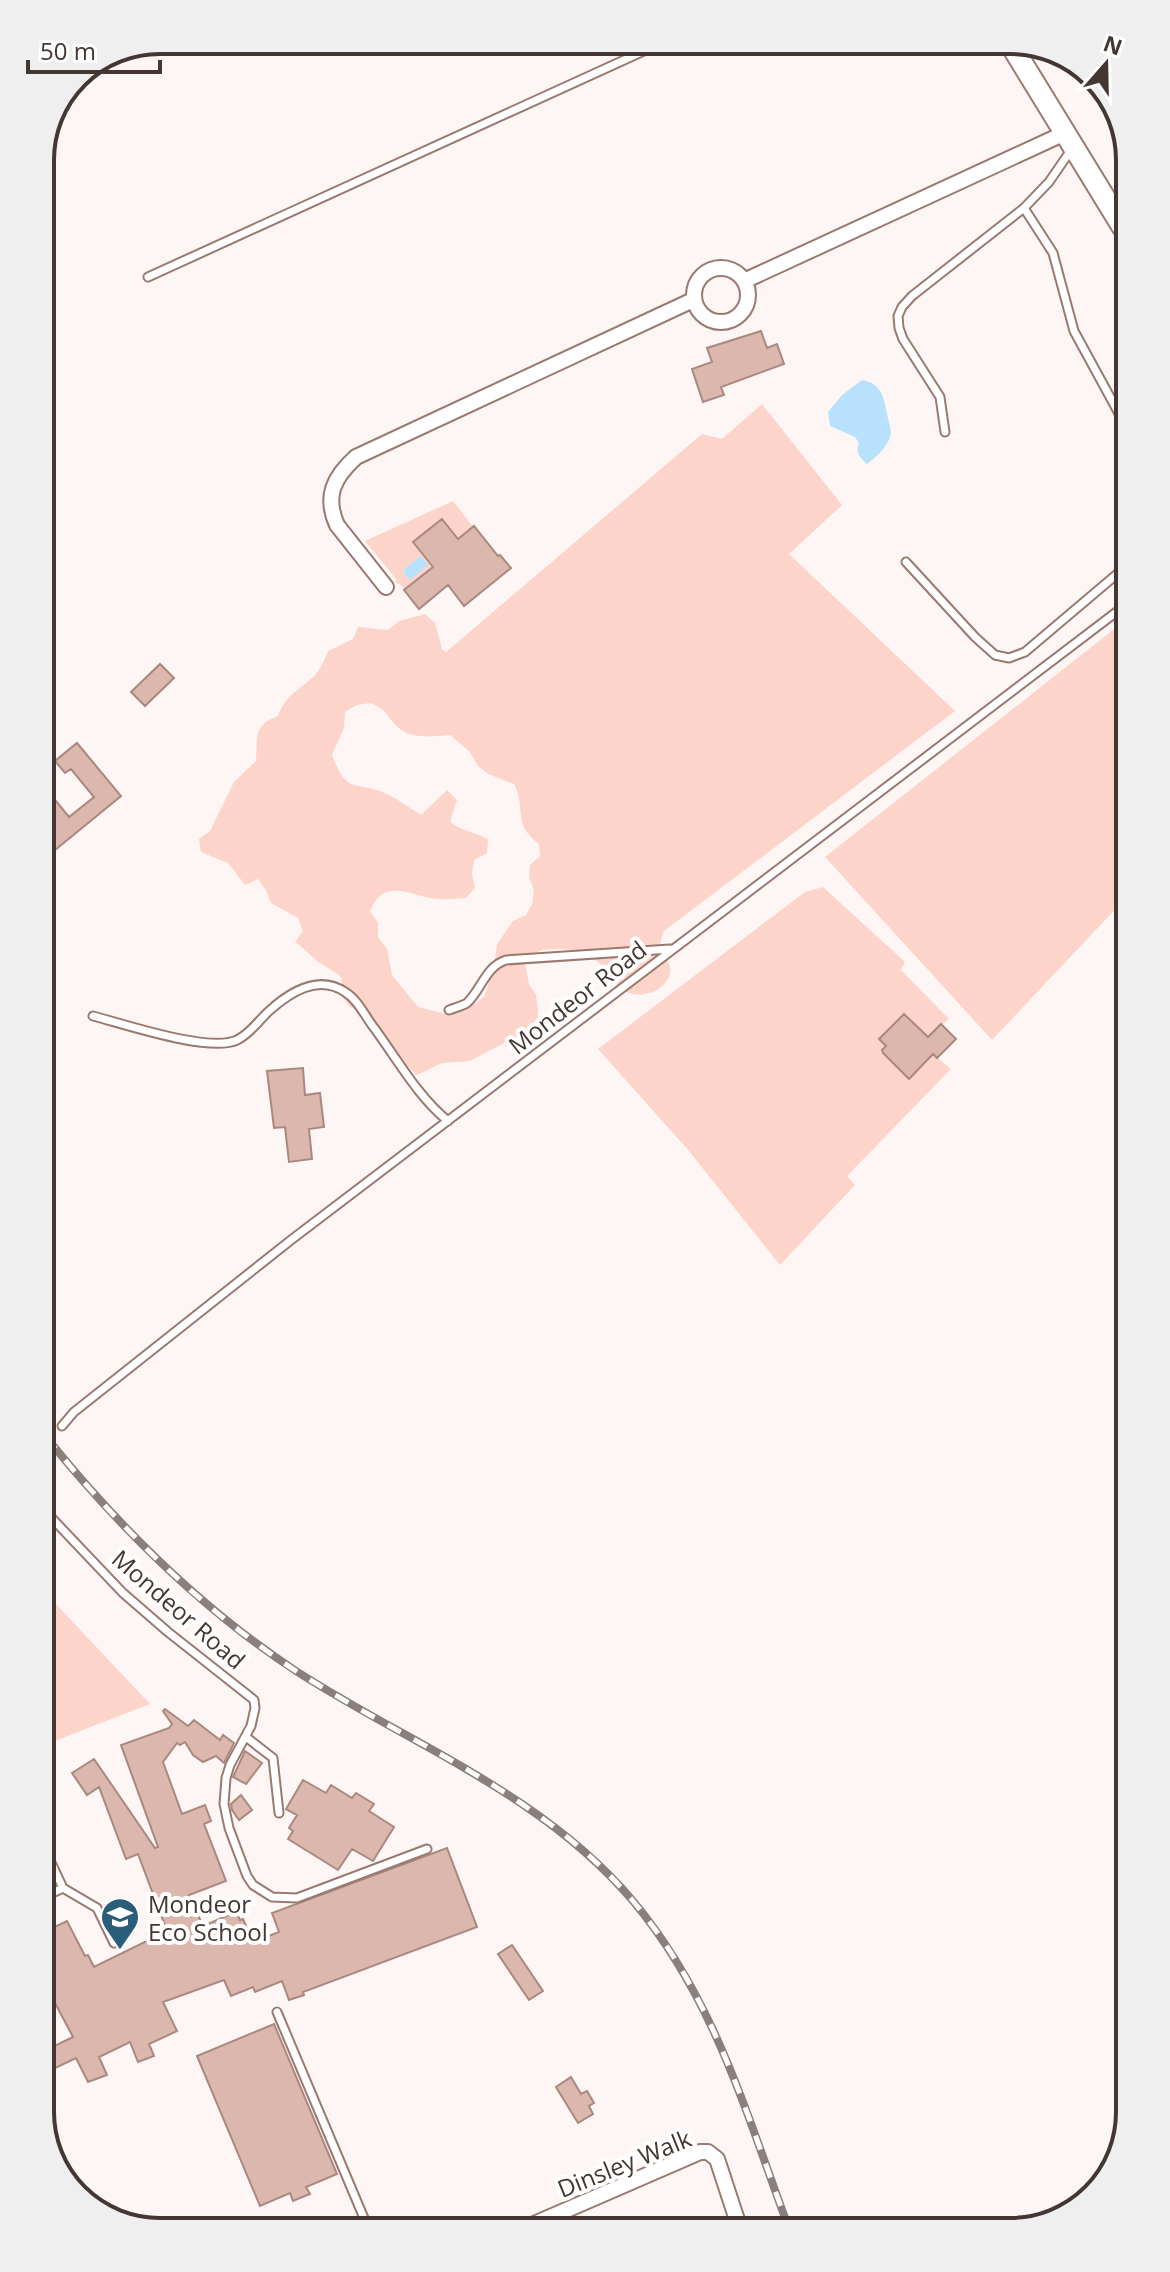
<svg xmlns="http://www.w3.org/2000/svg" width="1170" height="2272" font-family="'Open Sans',sans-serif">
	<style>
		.green { fill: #fdd4ca; fill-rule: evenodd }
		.water { fill: #b8e2fc }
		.building { fill: #dbb7ae; stroke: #aa887f; stroke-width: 2 }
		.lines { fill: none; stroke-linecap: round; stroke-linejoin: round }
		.lane-casing { stroke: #9a7970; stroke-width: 11 }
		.street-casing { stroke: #9a7970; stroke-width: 18 }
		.secondary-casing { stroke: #9a7970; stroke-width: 24 }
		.lane { stroke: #fff; stroke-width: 7 }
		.street { stroke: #fff; stroke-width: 14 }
		.secondary { stroke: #fff; stroke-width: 20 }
		.rail-casing { stroke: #8b7f7c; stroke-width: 8 }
		.rail { stroke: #fff; stroke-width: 5; stroke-dasharray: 15; stroke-linecap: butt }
		.labels { text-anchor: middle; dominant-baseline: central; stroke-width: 8; stroke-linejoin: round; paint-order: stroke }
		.street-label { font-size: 24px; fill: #443632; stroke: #fff }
		.poi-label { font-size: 24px; fill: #443632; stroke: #fff; text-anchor: start }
		.rim { fill: none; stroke: #443632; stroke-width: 4 }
	</style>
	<rect width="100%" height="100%" fill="#fef6f4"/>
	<path class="green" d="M 762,404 L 842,505 L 789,554 L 955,711 L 664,931 L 660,944 C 663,951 668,960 670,967 C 673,987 645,999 630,993 C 614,988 611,973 599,963 C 580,947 543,943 524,959 L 529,984 L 536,995 L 538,1010 L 537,1027 L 532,1033 L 506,1042 L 470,1061 L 442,1063 L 417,1075 L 396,1056 L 363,1013 L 349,1006 L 341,995 L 343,990 L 341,977 C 334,970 325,967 317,961 C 310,955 304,948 295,942 L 303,931 L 298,918 L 271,903 L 266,890 L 258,879 L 245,885 L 228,863 L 201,852 L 199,839 L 210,831 L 234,782 L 256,761 C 258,737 252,726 278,716 C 286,695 296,692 312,678 C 320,671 324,661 328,651 L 353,639 L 358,627 L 388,630 L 399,621 L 425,614 L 435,623 L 442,649 L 446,652 L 702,434 L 722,439 ZM 370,703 C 389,710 386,717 399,728 C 413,740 434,736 450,735 L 470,752 L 478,766 L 488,774 L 514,784 C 527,809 511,823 539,844 L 540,856 L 530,865 L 529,878 L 534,890 L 532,904 L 526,915 L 513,921 L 497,944 L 493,971 L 484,997 L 472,1006 L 446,1014 L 418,1007 L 392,975 L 387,949 L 378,937 L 378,923 L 370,911 C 386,874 411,898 439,899 C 448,900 457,898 466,898 L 475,888 L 472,873 L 474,860 L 487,853 L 488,839 C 475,832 462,831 450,822 L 457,800 L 447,790 L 421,815 C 410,808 399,800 387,794 C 356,779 348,798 332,755 L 344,728 L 345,712 L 357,705 Z
		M 453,501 L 473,527 L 458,539 L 441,519 L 414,542 L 438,572 L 418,586 L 414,582 L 404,589 L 400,584 L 396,583 L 396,579 L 365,541 Z
		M 1123,622 L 1125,899 L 992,1040 L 825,857 Z
		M 823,887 L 905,962 L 901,970 L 949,1019 L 928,1037 L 904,1014 L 879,1039 L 886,1047 L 883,1054 L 908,1078 L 933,1054 L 951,1069 L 847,1176 L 855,1185 L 780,1265 L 689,1151 L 598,1049 L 805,892 Z
		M 54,1602 L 150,1704 L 47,1744 L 47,1609 Z"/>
	<path class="water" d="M 862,380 C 881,383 884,397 887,414 C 888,420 891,427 891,433 C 890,444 876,458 867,464 C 860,457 855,453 859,443 L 855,437 L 830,426 L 828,412 L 842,395 Z
		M 421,556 L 428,565 L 411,579 L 405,576 L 404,569 Z"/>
	<path class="building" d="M 761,331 L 767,348 L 777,344 L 784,364 L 721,387 L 724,395 L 703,402 L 692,369 L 712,362 L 707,348 Z
		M 442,519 L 458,539 L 474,526 L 498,556 L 500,555 L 511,568 L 464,606 L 448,585 L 419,609 L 404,590 L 433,567 L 413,542 Z
		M 160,664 L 174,678 L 145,706 L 131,692 Z
		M 77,743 L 121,796 L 43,860 L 43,785 L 69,817 L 94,797 L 71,769 L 65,773 L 55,761 Z
		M 904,1014 L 928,1037 L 941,1024 L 956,1039 L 937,1058 L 933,1054 L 909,1079 L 883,1053 L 882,1050 L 886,1046 L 879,1039 Z
		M 303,1068 L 305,1095 L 320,1093 L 324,1127 L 309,1129 L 312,1159 L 289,1162 L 285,1127 L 274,1128 L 267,1071 Z
		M 165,1709 L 188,1726 L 194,1720 L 220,1740 L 223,1735 L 234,1743 L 224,1763 L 216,1756 L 203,1762 L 193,1755 L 185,1742 L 180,1745 L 177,1743 L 163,1762 L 182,1814 L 205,1805 L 211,1821 L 204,1824 L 226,1881 L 189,1895 L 203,1926 L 236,1912 L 240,1920 L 243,1919 L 253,1942 L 279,1932 L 272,1913 L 447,1848 L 477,1927 L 303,1992 L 304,1995 L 289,2000 L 282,1981 L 255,1992 L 253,1987 L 231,1996 L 224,1980 L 163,2002 L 177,2031 L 149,2044 L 154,2056 L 138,2062 L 130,2042 L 99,2057 L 107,2075 L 88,2082 L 76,2058 L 49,2071 L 48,2049 L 73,2037 L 55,2003 L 48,2007 L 48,1930 L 67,1921 L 85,1956 L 88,1955 L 94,1967 L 149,1940 L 147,1933 L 165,1926 L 138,1854 L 126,1859 L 99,1787 L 87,1795 L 72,1773 L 94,1759 L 155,1848 L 158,1847 L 121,1745 L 169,1728 L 172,1724 L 163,1711 Z
		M 245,1751 L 262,1763 L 246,1784 L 233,1777 Z
		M 303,1780 L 326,1793 L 331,1785 L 352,1798 L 356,1793 L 374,1804 L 369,1811 L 394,1827 L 373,1861 L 352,1849 L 338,1870 L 288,1839 L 293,1831 L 289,1828 L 297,1815 L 286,1809 Z
		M 241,1795 L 252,1810 L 239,1820 L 232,1810 L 231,1804 Z
		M 512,1945 L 543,1991 L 529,2000 L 498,1954 Z
		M 274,2024 L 337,2174 L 306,2187 L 310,2194 L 293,2201 L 290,2193 L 260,2206 L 197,2056 Z
		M 571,2077 L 581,2094 L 587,2091 L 594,2103 L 589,2106 L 593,2114 L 578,2123 L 556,2087 Z"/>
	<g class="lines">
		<g class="lane-casing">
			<path id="lane" d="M 1024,208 L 1053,253 L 1074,331 L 1122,419
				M 148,277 L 668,40
				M 945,432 L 940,397 L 903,339 L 899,328 L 898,316 L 902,307 L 912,296 L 1024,208 L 1049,182 L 1071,150
				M 906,562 L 975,637 L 995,655 L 1009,658 L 1025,652 L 1123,569
				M 449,1010 C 454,1008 462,1006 467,1003 C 482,989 485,967 506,960 L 670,949
				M 93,1016 C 124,1024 210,1053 237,1040 C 250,1034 259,1020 269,1011 C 290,992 318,974 345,992 C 357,999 364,1014 372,1025 C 396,1057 417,1096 448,1121
				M 62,1426 L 74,1412 L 291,1240 L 1123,607
				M 46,1512 L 123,1593 L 168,1632 L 254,1700 L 255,1708 L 251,1726 L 230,1765 L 226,1778 L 224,1804 L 229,1828 L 247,1876 L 253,1885 L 272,1897 L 297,1898 L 427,1849
				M 246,1737 L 273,1758 L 279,1813
				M 48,1856 L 63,1888 L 48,1895
				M 63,1888 L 97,1908 L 114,1943
				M 277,2012 L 369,2230"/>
		</g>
		<g class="street-casing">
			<path id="street" d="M694 295a27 27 0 1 1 54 0a27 27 0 1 1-54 0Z
				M 744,281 L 1065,133
				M 386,587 L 337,525 C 324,496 334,477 356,457 L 693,300
				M 525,2228 L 700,2152 L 708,2152 L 717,2159 L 739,2226"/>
		</g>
		<g class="secondary-casing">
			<path id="secondary" d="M 1008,40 L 1122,226"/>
		</g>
		<use href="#lane" class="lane"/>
		<use href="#street" class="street"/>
		<use href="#secondary" class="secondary"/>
		<g class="rail-casing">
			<path id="rail" d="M 46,1437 C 118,1526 200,1608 296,1671 C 411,1745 543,1794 633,1901 C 714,1998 745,2110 788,2226"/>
		</g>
		<use href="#rail" class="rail"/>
	</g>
	<defs>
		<g id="school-pin" transform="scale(2)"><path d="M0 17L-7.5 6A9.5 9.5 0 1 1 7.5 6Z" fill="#2a5d7a" stroke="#fff"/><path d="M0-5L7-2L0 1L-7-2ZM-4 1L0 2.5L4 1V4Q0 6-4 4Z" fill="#fff"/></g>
	</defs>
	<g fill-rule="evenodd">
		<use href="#school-pin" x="120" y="1917"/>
	</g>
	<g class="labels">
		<g class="street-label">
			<text transform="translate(577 997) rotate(-38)">Mondeor Road</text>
			<text transform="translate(179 1609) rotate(41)">Mondeor Road</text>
			<text transform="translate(624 2163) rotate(-22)">Dinsley Walk</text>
		</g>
		<g class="poi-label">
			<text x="148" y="1903">Mondeor<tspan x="148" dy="28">Eco School</tspan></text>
		</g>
	</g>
	<path d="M0 0H1170V2272H0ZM160 54H1010A106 106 0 0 1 1116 160V2112A106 106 0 0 1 1010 2218H160A106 106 0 0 1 54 2112V160A106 106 0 0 1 160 54Z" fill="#f0efef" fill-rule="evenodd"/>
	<path class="rim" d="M160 54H1010A106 106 0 0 1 1116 160V2112A106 106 0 0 1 1010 2218H160A106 106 0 0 1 54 2112V160A106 106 0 0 1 160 54Z"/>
	<g transform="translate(1106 64) rotate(20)" stroke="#ffffff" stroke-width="6" paint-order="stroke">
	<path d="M0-6L14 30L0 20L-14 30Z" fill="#443632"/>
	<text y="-12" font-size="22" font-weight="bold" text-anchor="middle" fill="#443632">N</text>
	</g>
	<path d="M28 60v12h132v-12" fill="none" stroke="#443632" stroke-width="4"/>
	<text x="40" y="60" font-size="24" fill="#443632" stroke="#ffffff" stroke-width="6" paint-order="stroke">50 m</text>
</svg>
